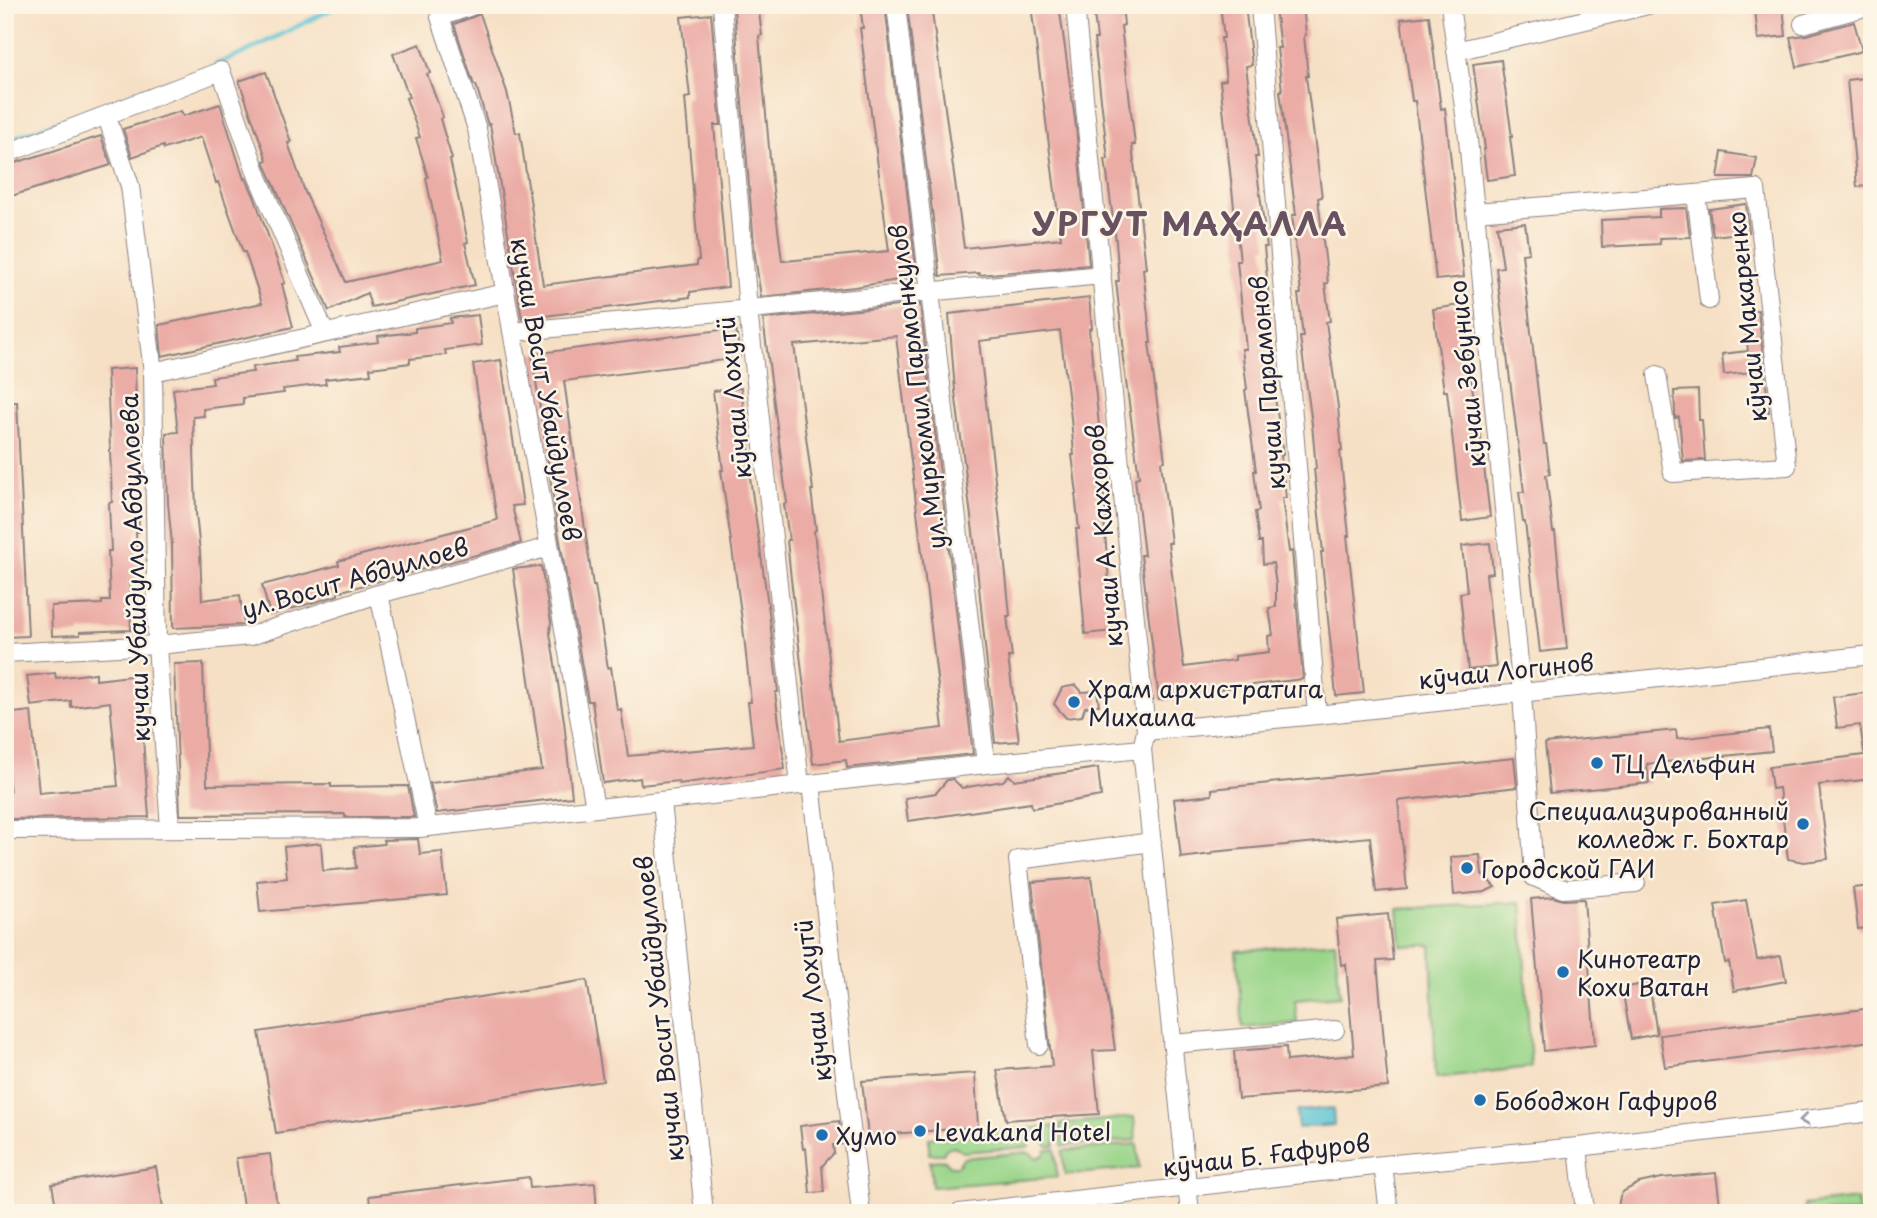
<svg xmlns="http://www.w3.org/2000/svg" width="1877" height="1218" font-family="'Playpen Sans',sans-serif">
	<style>
		.green { fill: #9ad58a; stroke: #5e7c62; stroke-width: 2 }
		.water { fill: #58c3d3; stroke: #3d7287; stroke-width: 2 }
		.lines { fill: none; stroke-linecap: round; stroke-linejoin: round }
		.stream { stroke: #58c3d3; stroke-width: 4.5 }
		.building { fill: #ebaca6; fill-rule: evenodd }
		.minor-casing { stroke: #8c8180; stroke-width: 20 }
		.minor { stroke: #fff; stroke-width: 18 }
		.oneway { stroke: #9c9ca7 }
		.poi-dot { fill: #1f6fb2; stroke: #fcf5e5; stroke-width: 2.5 }
		.labels { text-anchor: middle; dominant-baseline: central; stroke-width: 5; stroke-linejoin: round; paint-order: stroke }
		.street-label { font-size: 24px; fill: #22223b; stroke: #fcf5e5 }
		.poi-label { font-size: 24px; fill: #22223b; stroke: #fcf5e5; text-anchor: start }
		.district-label { font-size: 32px; font-weight: bold; letter-spacing: 2px; fill: #685260; stroke: #fcf5e5 }
	</style>
	<rect width="100%" height="100%" fill="#fcf5e5"/>
	<filter id="ink" filterUnits="userSpaceOnUse"><feTurbulence type="fractalNoise" baseFrequency=".0143" numOctaves="2"/><feDisplacementMap in="SourceGraphic" scale="14" xChannelSelector="R" yChannelSelector="G"/><feConvolveMatrix kernelMatrix="1 2 1 2 8 2 1 2 1" color-interpolation-filters="sRGB"/></filter>
	<filter id="wash" filterUnits="userSpaceOnUse"><feTurbulence type="fractalNoise" baseFrequency=".00686" numOctaves="4" result="noise"/><feDisplacementMap in="SourceGraphic" scale="28" xChannelSelector="R" yChannelSelector="G"/><feGaussianBlur stdDeviation="1.57" result="paint"/><feColorMatrix in="noise" values="0 0 0 0 0 0 0 0 0 0 0 0 0 0 0 0 0 1.4 0 .05"/><feComposite in="paint" operator="in"/></filter>
	<g filter="url(#wash)">
		<rect width="100%" height="100%" fill="#f6e0c5"/>
		<path class="green" d="M 1521,902 L 1531,1067 L 1436,1078 L 1431,945 L 1401,946 L 1398,909 Z
			M 1335,942 L 1340,996 L 1295,1000 L 1297,1023 L 1243,1028 L 1236,951 Z
			M 1134,1117 L 1136,1140 L 1062,1146 L 1060,1124 Z
			M 1054,1126 L 1055,1146 L 1047,1146 C 1044,1139 1040,1137 1032,1139 L 1028,1147 L 962,1152 C 958,1147 953,1144 946,1149 L 943,1154 L 929,1154 L 929,1138 Z
			M 1137,1144 L 1139,1168 L 1065,1175 L 1062,1151 Z
			M 1055,1149 L 1057,1177 L 932,1187 L 930,1161 L 945,1160 L 950,1166 L 958,1166 L 963,1158 L 1029,1152 L 1037,1158 L 1044,1155 L 1046,1150 Z
			M 1857,1199 L 1859,1213 L 1805,1213 L 1804,1205 Z"/>
		<path class="water" d="M 1333,1108 L 1334,1125 L 1298,1128 L 1296,1111 Z"/>
		<g class="lines">
			<path class="stream" d="M 216,64 L 242,54 L 340,5
				M 5,141 L 172,80"/>
		</g>
		<g id="blocks">
			<path class="building" d="M 758,5 L 762,35 L 759,36 L 772,181 L 782,261 L 785,261 L 889,251 L 860,28 L 863,28 L 860,5 L 885,5 L 917,277 L 855,287 L 761,297 L 755,256 L 734,8 Z
				M 907,5 L 931,5 L 964,248 L 1061,238 L 1031,5 L 1059,5 L 1076,127 L 1089,265 L 979,275 L 979,273 L 940,276 Z
				M 1093,5 L 1122,5 L 1124,25 L 1121,26 L 1135,145 L 1132,145 L 1146,268 L 1143,269 L 1151,343 L 1149,343 L 1165,461 L 1161,462 L 1171,543 L 1168,543 L 1184,667 L 1235,660 L 1235,656 L 1269,652 L 1268,636 L 1273,635 L 1269,608 L 1276,607 L 1276,585 L 1273,563 L 1263,564 L 1262,542 L 1259,542 L 1255,512 L 1259,511 L 1254,471 L 1256,471 L 1245,390 L 1247,389 L 1242,349 L 1246,349 L 1237,261 L 1240,261 L 1220,81 L 1226,80 L 1221,38 L 1224,38 L 1220,5 L 1245,5 L 1252,65 L 1246,66 L 1258,157 L 1255,157 L 1267,247 L 1264,247 L 1272,330 L 1269,331 L 1274,376 L 1272,376 L 1283,455 L 1281,456 L 1286,498 L 1282,498 L 1289,552 L 1292,551 L 1303,679 L 1219,689 L 1219,693 L 1159,700 L 1141,555 L 1144,555 L 1135,478 L 1139,477 L 1122,352 L 1124,352 L 1116,281 L 1119,281 L 1116,241 L 1105,159 L 1108,159 L 1094,39 L 1097,39 Z
				M 1303,5 L 1306,35 L 1304,36 L 1308,76 L 1306,76 L 1322,197 L 1318,198 L 1328,283 L 1325,284 L 1330,321 L 1326,322 L 1338,407 L 1342,451 L 1340,451 L 1349,536 L 1347,536 L 1364,693 L 1336,696 L 1321,552 L 1323,552 L 1314,469 L 1316,469 L 1312,424 L 1300,337 L 1303,337 L 1298,294 L 1301,294 L 1292,215 L 1296,215 L 1280,91 L 1282,91 L 1277,48 L 1280,48 L 1275,8 Z
				M 1783,6 L 1786,36 L 1758,39 L 1755,9 Z
				M 480,14 L 507,92 L 516,133 L 520,133 L 543,285 L 697,265 L 697,260 L 699,260 L 685,98 L 690,97 L 681,17 L 711,14 L 721,125 L 714,125 L 728,287 L 690,292 L 690,297 L 522,319 L 490,124 L 488,125 L 476,85 L 474,85 L 454,24 Z
				M 1429,16 L 1441,109 L 1445,108 L 1464,277 L 1436,280 L 1415,101 L 1412,101 L 1401,19 Z
				M 1854,22 L 1862,51 L 1797,67 L 1790,37 L 1806,35 Z
				M 420,44 L 430,73 L 427,74 L 443,117 L 440,119 L 452,159 L 450,160 L 468,242 L 465,243 L 475,285 L 371,307 L 367,293 L 329,311 L 269,173 L 264,161 L 267,160 L 239,81 L 266,72 L 291,142 L 288,143 L 305,192 L 346,282 L 443,260 L 426,178 L 428,177 L 416,138 L 420,137 L 406,98 L 409,97 L 393,54 Z
				M 1501,60 L 1512,137 L 1510,137 L 1515,176 L 1487,180 L 1483,149 L 1485,149 L 1473,64 Z
				M 1872,77 L 1872,185 L 1857,187 L 1847,80 Z
				M 220,104 L 244,179 L 246,178 L 254,196 L 285,283 L 282,284 L 293,327 L 162,356 L 159,325 L 262,303 L 245,252 L 243,252 L 218,182 L 216,183 L 201,137 L 164,149 L 163,146 L 132,157 L 123,129 L 181,111 L 183,116 Z
				M 101,136 L 111,165 L 8,197 L 5,188 L 5,166 Z
				M 1722,152 L 1757,158 L 1753,178 L 1718,178 Z
				M 1746,204 L 1749,232 L 1713,236 L 1709,209 Z
				M 1686,208 L 1690,237 L 1659,238 L 1660,244 L 1602,247 L 1601,220 L 1659,217 L 1659,209 Z
				M 1525,223 L 1529,253 L 1522,254 L 1544,444 L 1546,444 L 1550,474 L 1546,475 L 1553,532 L 1555,532 L 1567,649 L 1540,652 L 1525,522 L 1523,522 L 1519,492 L 1524,492 L 1496,268 L 1503,267 L 1497,226 Z
				M 1089,298 L 1092,328 L 1089,329 L 1101,445 L 1104,482 L 1102,482 L 1107,521 L 1104,521 L 1113,631 L 1085,634 L 1076,529 L 1079,529 L 1075,494 L 1077,494 L 1072,455 L 1074,455 L 1071,418 L 1060,331 L 979,341 L 1006,575 L 1010,616 L 1007,616 L 1012,657 L 1008,657 L 1019,741 L 995,743 L 975,548 L 955,391 L 949,314 Z
				M 920,304 L 973,754 L 847,768 L 846,760 L 813,764 L 791,579 L 787,540 L 789,540 L 784,504 L 787,503 L 763,319 ZM 896,336 L 943,728 L 839,741 L 818,567 L 814,531 L 816,530 L 811,490 L 813,490 L 794,345 Z
				M 1461,305 L 1474,400 L 1476,399 L 1490,517 L 1462,521 L 1447,391 L 1444,391 L 1433,309 Z
				M 1758,310 L 1769,412 L 1757,413 L 1752,372 L 1724,375 L 1722,354 L 1748,351 L 1744,311 Z
				M 478,315 L 482,345 L 445,350 L 446,355 L 410,359 L 410,363 L 370,368 L 371,374 L 325,379 L 326,384 L 283,389 L 284,393 L 243,398 L 243,404 L 203,409 L 204,416 L 193,417 L 196,513 L 200,552 L 202,600 L 240,595 L 244,625 L 173,628 L 172,544 L 168,503 L 166,433 L 178,432 L 173,389 L 213,384 L 212,377 L 253,372 L 252,367 L 295,361 L 294,357 L 340,352 L 339,347 L 379,342 L 378,336 L 415,332 L 415,328 L 451,323 L 450,318 Z
				M 736,328 L 740,358 L 564,381 L 593,586 L 595,586 L 608,668 L 611,667 L 617,710 L 621,709 L 628,756 L 753,745 L 748,702 L 751,702 L 743,627 L 721,470 L 723,470 L 713,391 L 741,388 L 750,456 L 747,456 L 769,612 L 778,692 L 775,692 L 785,769 L 679,784 L 678,781 L 641,785 L 640,778 L 603,783 L 592,701 L 588,701 L 557,524 L 532,354 Z
				M 501,360 L 523,505 L 512,506 L 521,543 L 338,592 L 338,595 L 322,600 L 270,615 L 262,585 L 339,565 L 338,561 L 497,520 L 473,364 Z
				M 135,368 L 139,532 L 136,532 L 138,580 L 129,581 L 131,630 L 80,632 L 80,635 L 52,636 L 51,606 L 102,604 L 102,601 L 110,601 L 108,551 L 111,551 L 109,503 L 112,502 L 107,370 Z
				M 1698,390 L 1699,420 L 1702,420 L 1705,460 L 1683,461 L 1679,417 L 1675,418 L 1675,412 L 1674,391 Z
				M 5,402 L 17,402 L 28,636 L 5,637 Z
				M 1490,543 L 1493,573 L 1486,574 L 1496,667 L 1468,670 L 1460,593 L 1467,592 L 1462,546 Z
				M 541,566 L 551,622 L 550,633 L 564,721 L 572,797 L 437,813 L 430,783 L 542,770 L 513,569 Z
				M 203,663 L 207,785 L 331,784 L 331,787 L 408,786 L 414,817 L 345,817 L 345,814 L 180,815 L 174,664 Z
				M 55,673 L 56,678 L 96,673 L 96,680 L 138,675 L 149,817 L 8,819 L 5,794 L 10,793 L 5,751 L 8,749 L 5,714 L 31,711 L 39,793 L 118,786 L 110,702 L 71,707 L 71,701 L 31,706 L 27,676 Z
				M 1076,685 L 1082,692 L 1097,691 L 1099,705 L 1085,707 L 1082,716 L 1066,718 L 1054,704 L 1062,688 Z
				M 1872,692 L 1872,751 L 1864,752 L 1860,725 L 1837,728 L 1833,697 Z
				M 1769,729 L 1772,751 L 1647,764 L 1649,783 L 1550,793 L 1545,743 L 1676,730 L 1677,739 Z
				M 1872,754 L 1872,779 L 1819,785 L 1828,859 L 1804,862 L 1788,859 L 1779,788 L 1772,789 L 1769,767 Z
				M 1514,758 L 1517,787 L 1398,801 L 1407,889 L 1376,892 L 1370,837 L 1212,852 L 1212,854 L 1181,858 L 1174,799 L 1212,795 L 1212,789 Z
				M 1098,768 L 1101,796 L 1032,808 L 1031,803 L 908,821 L 905,798 L 936,793 L 947,780 L 953,779 L 962,788 L 1003,781 L 1009,775 L 1014,780 Z
				M 418,839 L 420,854 L 442,852 L 447,895 L 260,912 L 257,881 L 287,878 L 284,847 L 321,843 L 323,871 L 356,868 L 354,847 L 384,844 L 383,840 Z
				M 1480,855 L 1482,874 L 1495,887 L 1485,892 L 1454,895 L 1451,857 Z
				M 1091,877 L 1115,1050 L 1093,1051 L 1099,1114 L 1006,1120 L 997,1070 L 1052,1066 L 1032,882 Z
				M 1872,886 L 1872,927 L 1858,929 L 1853,888 Z
				M 1553,897 L 1563,900 L 1584,899 L 1595,1045 L 1544,1051 L 1531,899 Z
				M 1746,900 L 1757,960 L 1781,956 L 1786,981 L 1734,991 L 1729,962 L 1725,963 L 1715,905 Z
				M 1388,914 L 1393,960 L 1377,961 L 1388,1087 L 1238,1099 L 1234,1051 L 1286,1047 L 1287,1061 L 1354,1055 L 1346,964 L 1341,965 L 1336,919 Z
				M 587,980 L 603,1081 L 276,1133 L 259,1032 Z
				M 1649,983 L 1657,1034 L 1631,1039 L 1622,988 Z
				M 1872,1008 L 1872,1041 L 1665,1067 L 1660,1035 Z
				M 975,1073 L 978,1127 L 868,1136 L 862,1081 Z
				M 839,1121 L 842,1144 L 833,1145 L 834,1153 L 822,1166 L 824,1192 L 810,1193 L 806,1148 L 803,1149 L 800,1126 Z
				M 270,1154 L 278,1213 L 244,1213 L 236,1158 Z
				M 156,1167 L 164,1213 L 57,1213 L 52,1184 Z
				M 1716,1173 L 1721,1213 L 1670,1213 L 1670,1210 L 1617,1213 L 1620,1196 L 1624,1191 L 1639,1183 L 1662,1178 Z
				M 529,1177 L 530,1188 L 595,1183 L 597,1213 L 371,1213 L 369,1196 Z"/>
		</g>
	</g>
	<g filter="url(#ink)">
		<use href="#blocks" fill-opacity="0" stroke="#8c8180" stroke-width="2"/>
		<g class="lines">
			<g class="minor-casing">
				<path id="minor" d="M 474,5 L 440,17 L 477,129 L 595,808
					M 722,5 L 748,309 L 800,785
					M 896,5 L 986,764
					M 1075,5 L 1146,731 L 1142,749 L 1190,1213
					M 1260,5 L 1317,715
					M 1450,5 L 1467,129 L 1522,693 L 1534,877 L 1563,889 L 1636,883
					M 1803,24 L 1872,5
					M 1456,51 L 1648,5
					M 108,120 L 130,186 L 153,372
					M 5,154 L 221,71 L 258,177 L 325,333
					M 1696,194 L 1709,300
					M 1475,212 L 1756,189 L 1787,466 L 1673,473 L 1657,375
					M 512,332 L 1102,275
					M 379,594 L 428,827
					M 5,653 L 157,645 L 250,636 L 372,596 L 549,547
					M 1146,731 L 1317,715 L 1872,655
					M 811,784 L 861,1213
					M 662,801 L 704,1213
					M 170,829 L 157,645 L 153,372 L 505,293
					M 5,830 L 420,828 L 986,764 L 1142,749
					M 1172,1044 L 1335,1030
					M 1039,1045 L 1018,860 L 1152,842
					M 1578,1147 L 1585,1213
					M 1383,1165 L 1389,1213
					M 959,1213 L 1383,1165 L 1578,1147 L 1872,1112"/>
			</g>
			<use href="#minor" class="minor"/>
		</g>
		<defs><path id="oneway-chevron" d="M-2-3.5L2.5 0L-2 3.5" fill="none" stroke-width="1.6" stroke-linecap="round" stroke-linejoin="round" transform="scale(1.75)"/></defs>
		<use class="oneway" href="#oneway-chevron" transform="translate(1804 1120) rotate(173)"/>
	</g>
	<g class="poi-dot">
		<circle cx="1074" cy="702" r="7"/>
		<circle cx="1597" cy="763" r="7"/>
		<circle cx="1803" cy="824" r="7"/>
		<circle cx="1467" cy="868" r="7"/>
		<circle cx="1563" cy="972" r="7"/>
		<circle cx="1480" cy="1100" r="7"/>
		<circle cx="920" cy="1131" r="7"/>
		<circle cx="822" cy="1135" r="7"/>
	</g>
	<g class="labels">
		<g class="street-label">
			<text transform="translate(1746 317) rotate(-96)">кӯчаи Макаренко</text>
			<text transform="translate(1466 374) rotate(-96)">кӯчаи Зебунисо</text>
			<text transform="translate(1266 383) rotate(-95)">кучаи Парамонов</text>
			<text transform="translate(916 387) rotate(-97)">ул.Миркомил Пармонкулов</text>
			<text transform="translate(547 389) rotate(80)">кучаи Восит Убайдуллоев</text>
			<text transform="translate(733 398) rotate(-96)">кӯчаи Лохутӣ</text>
			<text transform="translate(1103 536) rotate(-95)">кучаи А. Каххоров</text>
			<text transform="translate(134 568) rotate(-92)">кучаи Убайдулло Абдуллоева</text>
			<text transform="translate(355 577) rotate(-16)">ул.Восит Абдуллоев</text>
			<text transform="translate(1506 670) rotate(-6)">кӯчаи Логинов</text>
			<text transform="translate(812 1001) rotate(-97)">кӯчаи Лохутӣ</text>
			<text transform="translate(658 1009) rotate(-96)">кучаи Восит Убайдуллоев</text>
			<text transform="translate(1266 1154) rotate(-7)">кӯчаи Б. Ғафуров</text>
		</g>
		<g class="poi-label">
			<text x="1088" y="688">Храм архистратига<tspan x="1088" dy="28">Михаила</tspan></text>
			<text x="1611" y="763">ТЦ Дельфин</text>
			<text x="1789" y="810" text-anchor="end">Специализированный<tspan x="1789" dy="28">колледж г. Бохтар</tspan></text>
			<text x="1481" y="868">Городской ГАИ</text>
			<text x="1577" y="958">Кинотеатр<tspan x="1577" dy="28">Кохи Ватан</tspan></text>
			<text x="1494" y="1100">Бободжон Гафуров</text>
			<text x="934" y="1131">Levakand Hotel</text>
			<text x="836" y="1135">Хумо</text>
		</g>
		<g class="district-label">
			<text x="1190" y="223">УРГУТ МАҲАЛЛА</text>
		</g>
	</g>
	<rect width="1877" height="1218" fill="none" stroke="#fcf5e5" stroke-width="28"/>
</svg>
